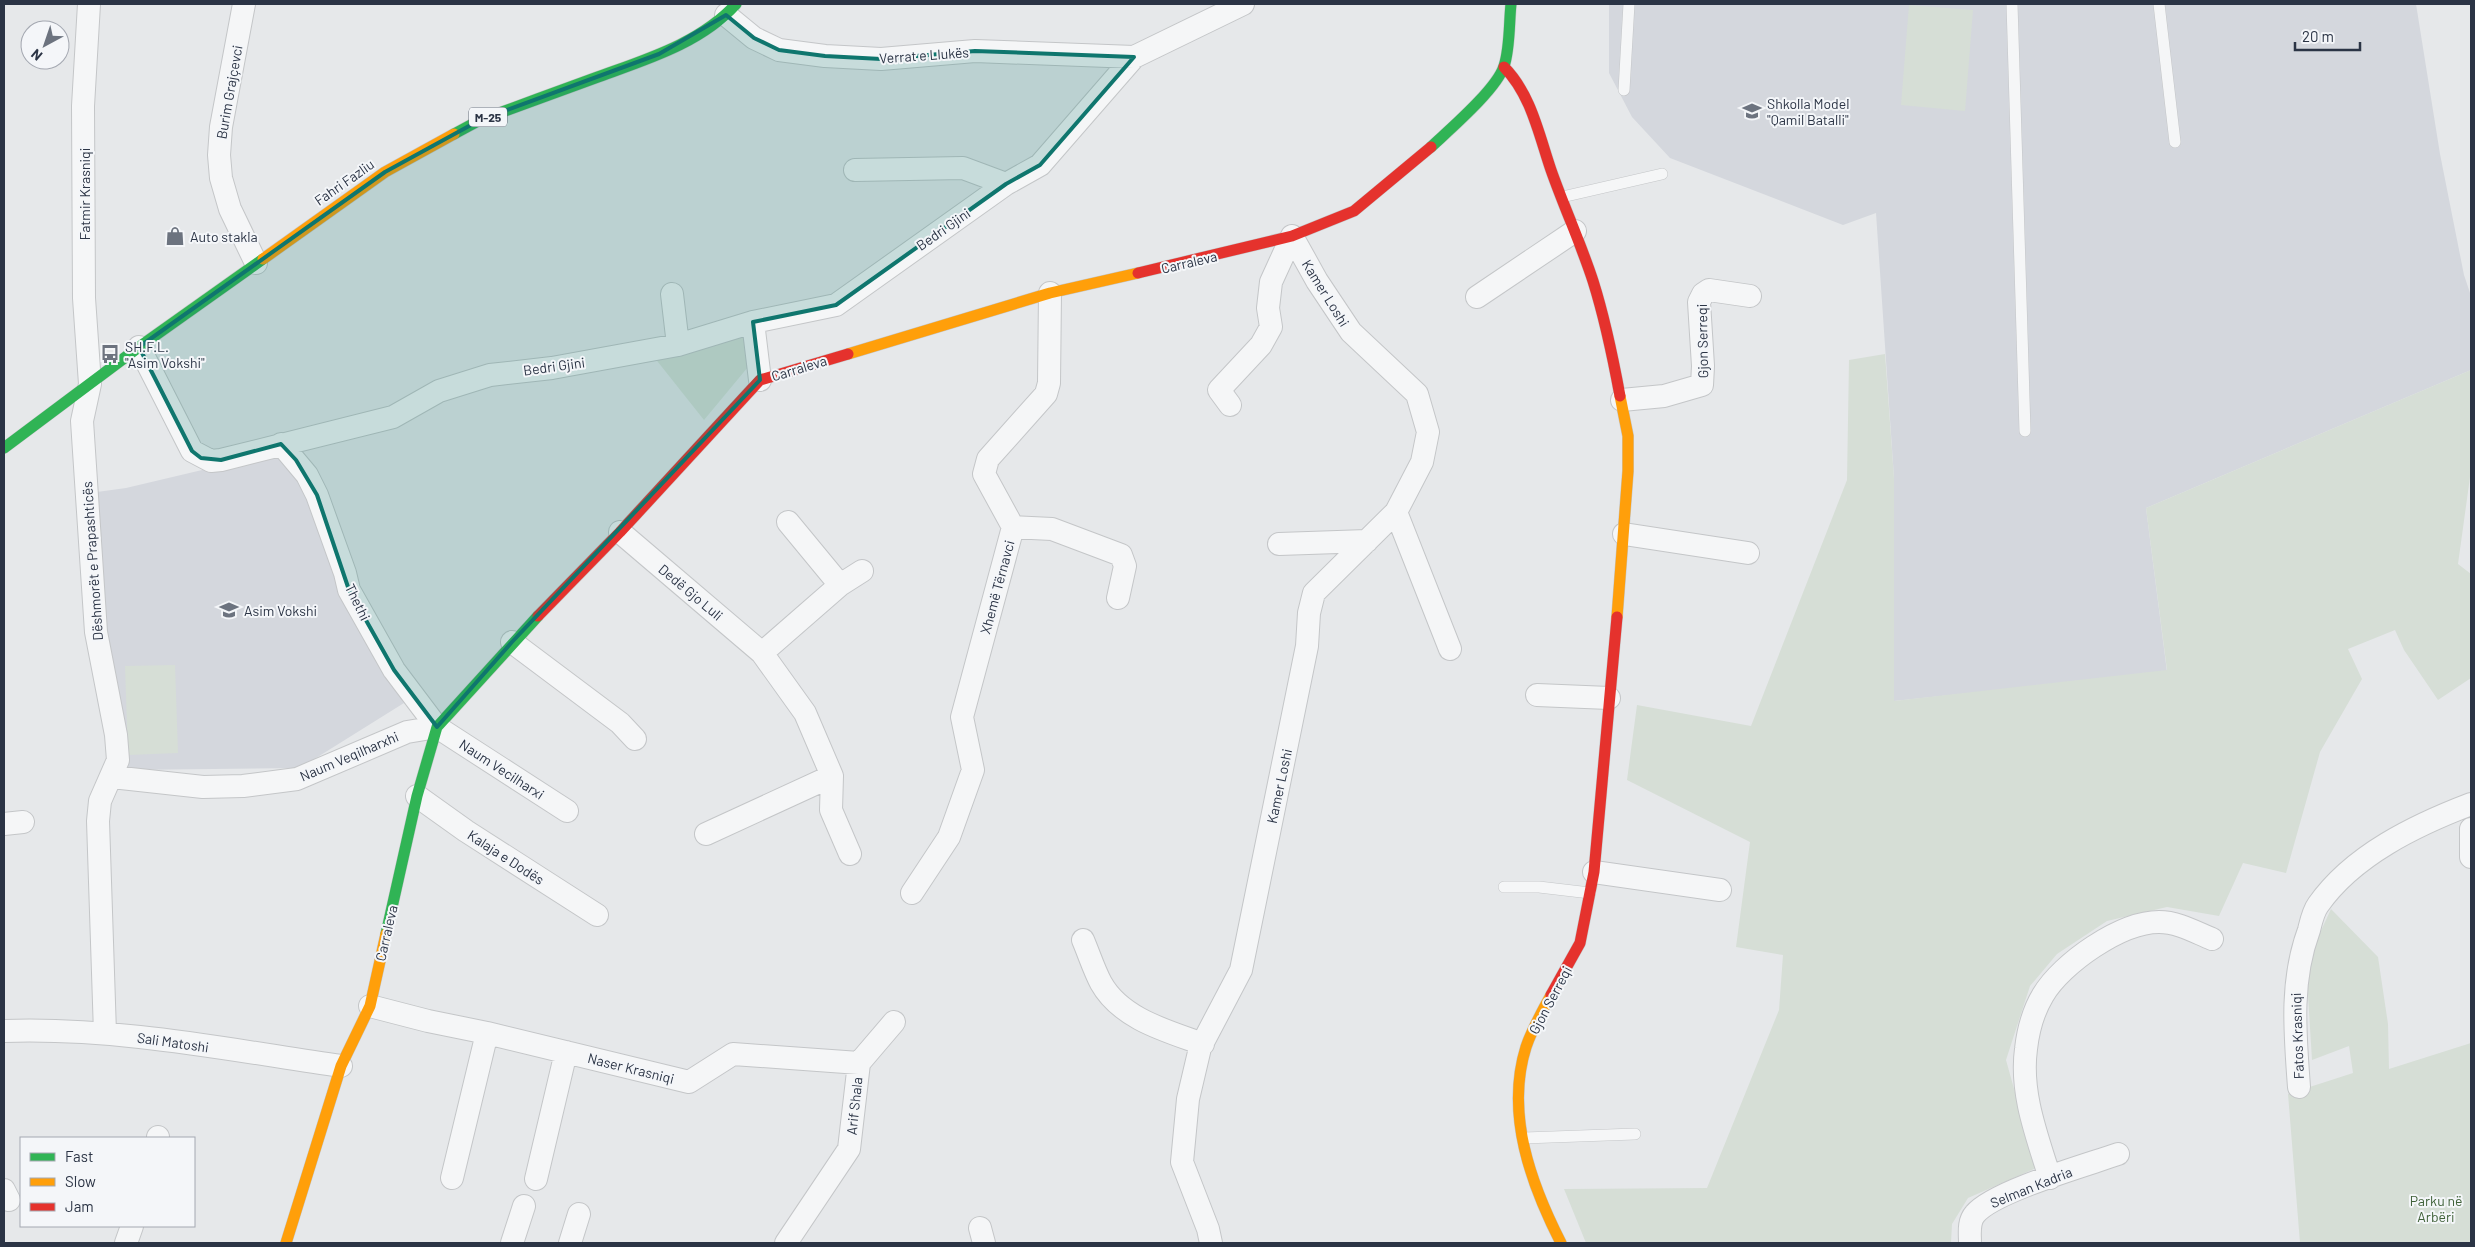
<svg xmlns="http://www.w3.org/2000/svg" width="2475" height="1247" font-family="Barlow,sans-serif">
	<style>
		.built { fill: #d4d7dd }
		.green { fill: #d6ded6 }
		.lines { fill: none; stroke-linecap: round; stroke-linejoin: round }
		.lane-casing { stroke: #c4c6c8; stroke-width: 12 }
		.street-casing { stroke: #c4c6c8; stroke-width: 24 }
		.fast-casing { stroke: #c4c6c8; stroke-width: 12 }
		.slow-casing { stroke: #c4c6c8; stroke-width: 12 }
		.jam-casing { stroke: #c4c6c8; stroke-width: 12 }
		.lane { stroke: #f5f6f7; stroke-width: 11 }
		.street { stroke: #f5f6f7; stroke-width: 22 }
		.fast { stroke: #30b455; stroke-width: 11 }
		.slow { stroke: #ff9f0a; stroke-width: 11 }
		.jam { stroke: #e5322d; stroke-width: 11 }
		.marked { fill: #0f766e; fill-opacity: 0.2; stroke: #0f766e; stroke-width: 4; stroke-linejoin: round }
		.labels { text-anchor: middle; dominant-baseline: central; stroke-width: 4; stroke-linejoin: round; paint-order: stroke }
		.shield { fill: #f4f6f9; stroke: #676e7b; stroke-width: 1 }
		.shield-label { font-size: 12px; font-weight: bold; fill: #2b3445 }
		.street-label { font-size: 14px; fill: #2b3445; stroke: #f4f6f9 }
		.poi-label { font-size: 14px; fill: #2b3445; stroke: #f4f6f9; text-anchor: start }
		.park-label { font-size: 14px; fill: #3f6138; stroke: #f4f6f9 }
	</style>
	<rect width="100%" height="100%" fill="#e6e8ea"/>
	<path class="built" d="M 1609,4 L 2416,4 L 2440,154 L 2464,275 L 2471,296 L 2471,370 L 2146,508 L 2167,672 L 1894,701 L 1894,478 L 1876,213 L 1843,225 L 1670,158 L 1632,117 L 1609,73 Z
		M 274,453 L 296,470 L 345,593 L 404,703 L 300,768 L 126,770 L 104,628 L 97,492 L 126,488 Z"/>
	<path class="green" d="M 1909,5 L 1973,10 L 1965,111 L 1901,105 Z
		M 745,334 L 748,367 L 704,420 L 654,357 Z
		M 1885,354 L 1894,478 L 1894,701 L 2167,670 L 2146,508 L 2471,370 L 2471,470 L 2458,564 L 2471,574 L 2471,678 L 2438,700 L 2404,650 L 2395,630 L 2348,649 L 2362,679 L 2320,752 L 2286,873 L 2243,863 L 2219,916 L 2167,907 L 2107,921 L 2057,954 L 2030,986 L 2006,1060 L 2036,1168 L 1968,1198 L 1952,1224 L 1951,1243 L 1586,1243 L 1564,1189 L 1707,1188 L 1779,1010 L 1783,955 L 1736,947 L 1750,842 L 1627,780 L 1637,705 L 1751,726 L 1847,480 L 1849,360 Z
		M 175,665 L 178,753 L 128,755 L 125,666 Z
		M 2331,909 L 2378,957 L 2388,1024 L 2389,1069 L 2471,1043 L 2471,1243 L 2300,1243 L 2288,1094 L 2353,1073 L 2349,1046 L 2312,1060 L 2306,963 Z"/>
	<g class="lines">
		<g class="lane-casing">
			<path id="lane" d="M 2012,4 L 2025,431
				M 2159,4 L 2175,142
				M 1624,90 L 1629,4
				M 1562,197 L 1662,174
				M 1504,887 L 1539,887 L 1590,893
				M 1524,1138 L 1635,1134"/>
		</g>
		<g class="street-casing">
			<path id="street" d="M 89,4 L 83,106 L 84,298 L 90,384 L 82,421 L 96,632 L 116,735 L 118,760 L 100,801 L 98,821 L 105,1033
				M 244,4 L 221,127 L 219,155 L 221,178 L 230,209 L 256,263
				M 726,15 L 754,38 L 779,50 L 825,56 L 881,59 L 975,51 L 1134,57
				M 855,170 L 963,168 L 1006,184
				M 672,294 L 678,345
				M 1477,297 L 1575,231
				M 753,322 L 760,380
				M 139,347 L 192,451 L 211,461 L 221,460 L 393,417 L 439,391 L 490,375 L 552,368 L 678,345 L 753,322 L 836,305 L 1006,184 L 1040,165 L 1134,57 L 1243,4
				M 1622,400 L 1664,396 L 1702,385 L 1703,366 L 1699,302 L 1703,294 L 1709,290 L 1750,296
				M 1230,405 L 1219,390 L 1261,345 L 1271,327 L 1268,308 L 1271,282 L 1292,236
				M 281,444 L 307,475 L 317,495 L 345,573 L 349,590 L 394,670 L 437,727 L 567,811
				M 1396,512 L 1450,649
				M 788,522 L 840,585
				M 1013,527 L 1052,529 L 1121,555 L 1125,566 L 1118,598
				M 620,532 L 762,653 L 805,713 L 832,776 L 831,810 L 850,854
				M 1624,534 L 1748,553
				M 1279,544 L 1367,541
				M 512,642 L 620,723 L 635,739
				M 762,653 L 840,585 L 862,571
				M 1537,695 L 1609,698
				M 112,777 L 203,787 L 243,786 L 297,779 L 407,732 L 437,727
				M 417,796 L 466,831 L 597,915
				M 4,824 L 23,822
				M 2471,829 L 2471,857
				M 706,834 L 832,776
				M 1594,872 L 1720,890
				M 912,893 L 949,837 L 973,770 L 962,717 L 1013,527 L 984,474 L 988,459 L 1046,394 L 1049,383 L 1050,293
				M 1083,940 C 1089,954 1094,970 1101,983 C 1121,1019 1167,1031 1203,1044
				M 370,1006 L 428,1021 L 487,1033 L 689,1082 L 733,1054 L 859,1063
				M 4,1031 C 117,1027 230,1050 341,1066
				M 2299,1087 C 2295,1033 2290,981 2309,930 C 2311,922 2313,912 2318,905 C 2353,855 2416,825 2471,804
				M 158,1138 L 158,1137
				M 452,1178 L 487,1033
				M 2050,1178 C 2037,1136 2020,1093 2026,1049 C 2028,1031 2034,1010 2043,995 C 2062,963 2121,922 2159,922 C 2178,922 2195,932 2212,939
				M 536,1179 L 566,1052
				M 4,1190 L 9,1200
				M 980,1228 L 984,1243
				M 126,1243 L 132,1226
				M 512,1243 L 524,1206
				M 570,1243 L 579,1214
				M 786,1243 L 849,1149 L 859,1063 L 894,1022
				M 1211,1243 L 1208,1229 L 1182,1162 L 1188,1099 L 1200,1048 L 1241,970 L 1307,646 L 1309,613 L 1314,593 L 1396,512 L 1422,462 L 1428,432 L 1417,394 L 1351,332 L 1317,281 L 1292,236
				M 1970,1243 C 1970,1233 1968,1222 1975,1214 C 1994,1191 2087,1165 2118,1154"/>
		</g>
		<g class="fast-casing">
			<path id="fast" d="M 454,134 L 480,120 C 518,106 557,92 595,78 C 644,60 700,44 736,4
				M 1431,147 C 1449,130 1497,89 1504,66 C 1510,49 1509,22 1511,4
				M 4,448 L 139,347 L 263,259
				M 386,934 L 417,796 L 437,727 L 538,616"/>
		</g>
		<g class="slow-casing">
			<path id="slow" d="M 263,259 L 385,172 L 454,134
				M 848,354 L 1050,293 L 1138,273
				M 1617,617 L 1628,471 L 1628,436 L 1620,396
				M 1551,995 C 1542,1012 1532,1029 1526,1047 C 1505,1114 1531,1184 1561,1243
				M 286,1243 L 341,1066 L 370,1006 L 386,934"/>
		</g>
		<g class="jam-casing">
			<path id="jam" d="M 1504,67 C 1531,94 1539,135 1551,170 C 1564,207 1581,244 1593,281 C 1605,319 1613,358 1620,396
				M 1138,273 L 1292,236 L 1354,211 L 1431,147
				M 538,616 L 620,532 L 760,380 L 848,354
				M 1551,995 L 1580,943 L 1594,872 L 1617,617"/>
		</g>
		<use href="#lane" class="lane"/>
		<use href="#street" class="street"/>
		<use href="#fast" class="fast"/>
		<use href="#slow" class="slow"/>
		<use href="#jam" class="jam"/>
	</g>
	<path class="marked" d="M 726,15 L 754,38 L 779,50 L 825,56 L 881,59 L 975,51 L 1134,57 L 1040,165 L 1006,184 L 836,305 L 753,322 L 760,380 L 512,642 L 437,727 L 394,670 L 349,590 L 317,495 L 296,460 L 281,444 L 221,460 L 201,458 L 192,451 L 139,347 L 385,172 L 480,120 L 659,54 Z"/>
	<defs>
		<g id="school-bare" transform="scale(1.5)"><path d="M0-5L7-2L0 1L-7-2ZM-4 1L0 2.5L4 1V4Q0 6-4 4Z" fill="#6c737f" stroke="#f4f6f9" stroke-width="2.5" paint-order="stroke"/></g>
		<g id="shop-bare" transform="scale(1.5)"><path d="M-5-2.5h2.3a2.7 3.5 0 0 1 5.4 0H5L5.5 6h-11ZM-1.5-2.5h3a1.5 2.3 0 0 0-3 0Z" fill="#6c737f" stroke="#f4f6f9" stroke-width="2.5" paint-order="stroke"/></g>
		<g id="bus-bare" transform="scale(1.5)"><path d="M-5-6H5V4H4V6H2V4H-2V6H-4V4H-5ZM-3.5-4V0h7V-4ZM-3.5 1.2v1.5H-2V1.2ZM2 1.2v1.5H3.5V1.2Z" fill="#6c737f" stroke="#f4f6f9" stroke-width="2.5" paint-order="stroke"/></g>
	</defs>
	<g fill-rule="evenodd">
		<use href="#school-bare" x="1752" y="111"/>
		<use href="#shop-bare" x="175" y="236"/>
		<use href="#bus-bare" x="110" y="354"/>
		<use href="#school-bare" x="229" y="610"/>
	</g>
	<g class="labels">
		<rect class="shield" x="469" y="107.5" width="38" height="19" rx="4"/>
		<g class="shield-label">
			<text x="488" y="117">M-25</text>
		</g>
		<g class="street-label">
			<text transform="translate(924 55) rotate(-4)">Verrat e Llukës</text>
			<text transform="translate(229 92) rotate(-80)">Burim Grajçevci</text>
			<text transform="translate(344 182) rotate(-35)">Fahri Fazliu</text>
			<text transform="translate(84 194) rotate(-90)">Fatmir Krasniqi</text>
			<text transform="translate(943 229) rotate(-35)">Bedri Gjini</text>
			<text transform="translate(1189 262) rotate(-13)">Carraleva</text>
			<text transform="translate(1326 293) rotate(58)">Kamer Loshi</text>
			<text transform="translate(1702 341) rotate(-91)">Gjon Serreqi</text>
			<text transform="translate(554 366) rotate(-8)">Bedri Gjini</text>
			<text transform="translate(799 368) rotate(-17)">Carraleva</text>
			<text transform="translate(92 561) rotate(-94)">Dëshmorët e Prapashticës</text>
			<text transform="translate(997 587) rotate(-75)">Xhemë Tërnavci</text>
			<text transform="translate(691 592) rotate(40)">Dedë Gjo Luli</text>
			<text transform="translate(358 602) rotate(64)">Thethi</text>
			<text transform="translate(349 756) rotate(-23)">Naum Veqilharxhi</text>
			<text transform="translate(502 769) rotate(33)">Naum Vecilharxi</text>
			<text transform="translate(1279 786) rotate(-78)">Kamer Loshi</text>
			<text transform="translate(506 857) rotate(33)">Kalaja e Dodës</text>
			<text transform="translate(386 933) rotate(-77)">Carraleva</text>
			<text transform="translate(1550 1000) rotate(-62)">Gjon Serreqi</text>
			<text transform="translate(2297 1036) rotate(-92)">Fatos Krasniqi</text>
			<text transform="translate(173 1042) rotate(8)">Sali Matoshi</text>
			<text transform="translate(631 1068) rotate(14)">Naser Krasniqi</text>
			<text transform="translate(854 1106) rotate(-84)">Arif Shala</text>
			<text transform="translate(2031 1187) rotate(-22)">Selman Kadria</text>
		</g>
		<g class="poi-label">
			<text x="1767" y="103">Shkolla Model<tspan x="1767" dy="16">"Qamil Batalli"</tspan></text>
			<text x="190" y="236">Auto stakla</text>
			<text x="125" y="346">SH.F.L.<tspan x="125" dy="16">"Asim Vokshi"</tspan></text>
			<text x="244" y="610">Asim Vokshi</text>
		</g>
		<g class="park-label">
			<text x="2436" y="1200">Parku në<tspan x="2436" dy="16">Arbëri</tspan></text>
		</g>
	</g>
	<rect width="2475" height="1247" fill="none" stroke="#2b3445" stroke-width="10"/>
	<rect x="20" y="1137" width="175" height="90" fill="#f4f6f9" stroke="#a4a8b1"/>
	<rect x="30" y="1153" width="25" height="8" fill="#30b455" stroke="#a4a8b1"/>
	<text x="65" y="1162" font-size="15" fill="#2b3445">Fast</text>
	<rect x="30" y="1178" width="25" height="8" fill="#ff9f0a" stroke="#a4a8b1"/>
	<text x="65" y="1187" font-size="15" fill="#2b3445">Slow</text>
	<rect x="30" y="1203" width="25" height="8" fill="#e5322d" stroke="#a4a8b1"/>
	<text x="65" y="1212" font-size="15" fill="#2b3445">Jam</text>
	<g transform="translate(45 45) rotate(220)"><circle r="24" fill="#f4f6f9" stroke="#a4a8b1"/>
	<path d="M0-4L9 19L0 12L-9 19Z" fill="#6c737f"/>
	<text y="-8" font-size="14" font-weight="bold" text-anchor="middle" fill="#2b3445">N</text>
	</g>
	<path d="M2295 42v8h65v-8" fill="none" stroke="#2b3445" stroke-width="2.5"/>
	<text x="2302" y="42" font-size="15" fill="#2b3445" stroke="#f4f6f9" stroke-width="4" paint-order="stroke">20 m</text>
</svg>
